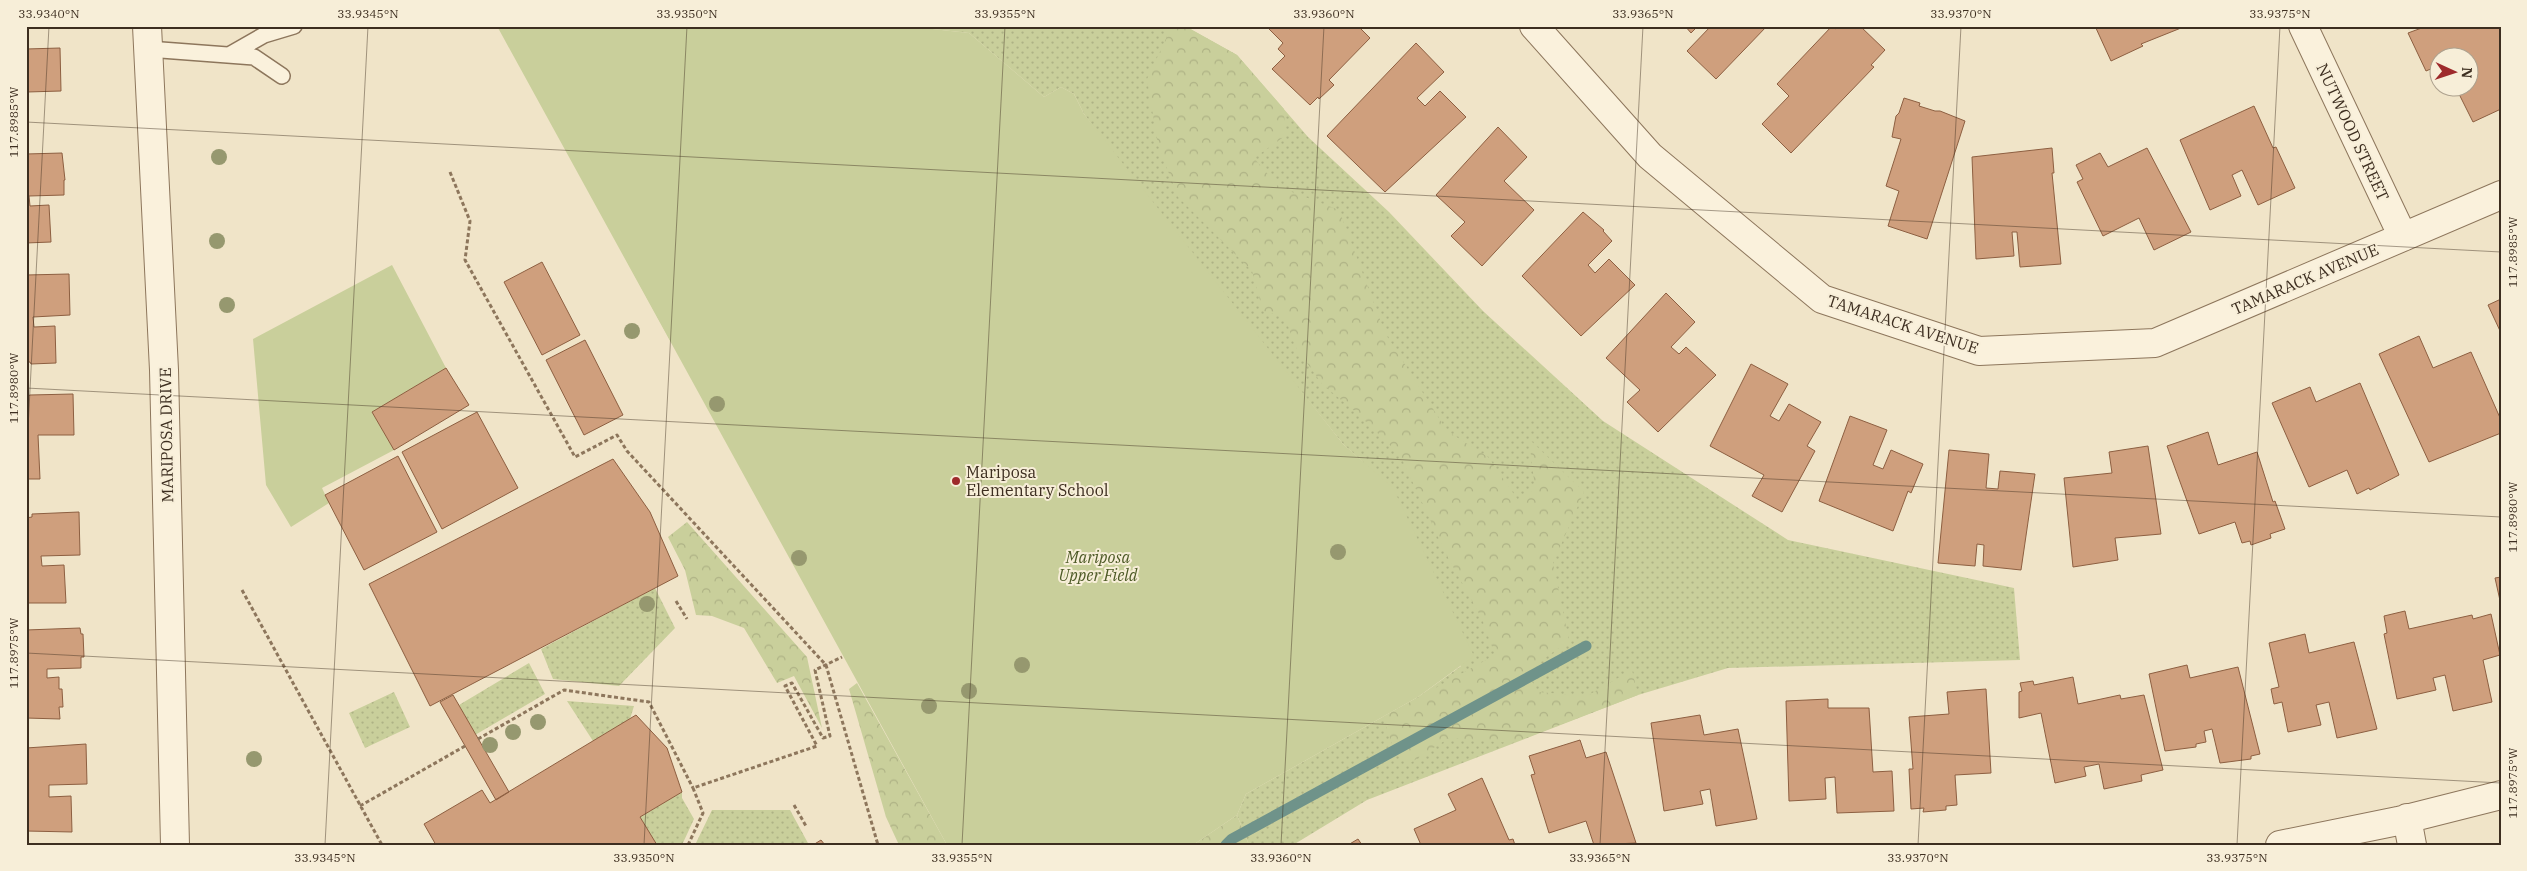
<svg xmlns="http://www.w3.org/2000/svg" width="2527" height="871" font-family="'IBM Plex Serif',serif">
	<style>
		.grass { fill: url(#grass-dots); fill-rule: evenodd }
		.forest { fill: url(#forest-crowns) }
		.park { fill: #c9cf9b }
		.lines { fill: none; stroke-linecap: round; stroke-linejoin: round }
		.stream { stroke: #6f938a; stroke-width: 11 }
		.building { fill: #cf9f7d; stroke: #8d5f41 }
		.service-casing { stroke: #8d765c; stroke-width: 18 }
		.minor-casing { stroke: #8d765c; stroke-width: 30 }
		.path { stroke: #8d765c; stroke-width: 3; stroke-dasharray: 4 2.5; stroke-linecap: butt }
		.service { stroke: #faf1dc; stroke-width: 15 }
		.minor { stroke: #faf1dc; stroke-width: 28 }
		.tree { fill: #96986f }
		.ticks { fill: none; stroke: #3d2e20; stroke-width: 1; stroke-opacity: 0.45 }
		.poi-dot { fill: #9e2a2b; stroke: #f7eed8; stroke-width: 2 }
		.labels { text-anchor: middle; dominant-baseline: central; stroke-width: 4; stroke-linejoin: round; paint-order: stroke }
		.street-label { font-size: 16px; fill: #3d2e20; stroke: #f7eed8 }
		.poi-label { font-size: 16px; fill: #3d2e20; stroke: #f7eed8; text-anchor: start }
		.park-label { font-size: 16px; font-style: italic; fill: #4d5a26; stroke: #f7eed8 }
		.neatline { fill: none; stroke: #3d2e20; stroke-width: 2 }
		.ticks-label { font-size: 12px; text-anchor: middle; fill: #3d2e20 }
	</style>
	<defs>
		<pattern id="grass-dots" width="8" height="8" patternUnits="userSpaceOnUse" patternTransform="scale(1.25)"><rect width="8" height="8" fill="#c9cf9b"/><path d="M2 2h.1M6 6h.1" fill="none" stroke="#aeb285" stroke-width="1.8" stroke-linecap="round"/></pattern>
		<pattern id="forest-crowns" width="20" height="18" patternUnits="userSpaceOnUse" patternTransform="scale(1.25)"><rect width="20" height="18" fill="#c9cf9b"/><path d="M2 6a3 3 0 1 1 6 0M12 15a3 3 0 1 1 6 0" fill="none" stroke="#aeb285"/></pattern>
	</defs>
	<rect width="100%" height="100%" fill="#f0e4c8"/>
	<path class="grass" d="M 905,26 L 1185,26 L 1237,55 L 1308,137 L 1389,212 L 1483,311 L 1603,421 L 1788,540 L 2014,588 L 2020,660 L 1728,668 L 1638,695 L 1367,800 L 1293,845 L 1249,845 L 1237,815 L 1246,794 L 1418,697 L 1461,666 L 1436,606 L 1362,641 L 1379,667 L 1335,674 L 1331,651 L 1274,666 L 1261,629 L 1302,609 L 1283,560 L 1177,619 L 1220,701 L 1202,713 L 1226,772 L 1206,779 L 1127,628 L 923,742 L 877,694 L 985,650 L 939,581 L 916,574 L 903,574 L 877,569 L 856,569 L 834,576 L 832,547 L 818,526 L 785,514 L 763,486 L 750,459 L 749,413 L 743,385 L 695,361 L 671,342 L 623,254 L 666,222 L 941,71 L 974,63 L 1007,76 L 1026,100 L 1049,112 L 1066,124 L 1095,129 L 1084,114 L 1074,94 L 1061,87 L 1044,97 L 969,33 ZM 1308,400 L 1343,444 L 1363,462 L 1341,458 L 1323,467 L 1304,442 Z
		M 655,588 L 675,628 L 619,686 L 553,679 L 541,649 Z
		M 529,663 L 545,694 L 475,735 L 459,705 Z
		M 394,692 L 410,727 L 365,748 L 349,713 Z
		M 567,701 L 634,706 L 630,719 L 593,741 Z
		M 682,792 L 682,798 L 694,819 L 682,845 L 657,845 L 640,817 Z
		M 712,810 L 790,810 L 809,845 L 695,845 Z"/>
	<path class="forest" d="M 1172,26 L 1185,26 L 1237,55 L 1284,109 L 1285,136 L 1254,158 L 1279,187 L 1339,210 L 1385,333 L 1447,431 L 1488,457 L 1518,500 L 1535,489 L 1529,439 L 1584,492 L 1553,563 L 1569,641 L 1526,671 L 1538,692 L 1587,696 L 1632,670 L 1638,695 L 1512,743 L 1449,738 L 1410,763 L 1392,744 L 1383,717 L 1495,655 L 1482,619 L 1446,554 L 1400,455 L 1357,413 L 1322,384 L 1295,346 L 1285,317 L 1263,311 L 1252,271 L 1178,197 L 1158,145 L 1147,79 Z
		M 687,522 L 807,657 L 822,728 L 794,676 L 777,683 L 744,628 L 712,616 L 696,615 L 685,570 L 668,537 Z
		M 857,683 L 947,845 L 899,845 L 886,817 L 849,689 Z
		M 1237,815 L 1249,845 L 1193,845 Z"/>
	<path class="park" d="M 497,26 L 905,26 L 969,33 L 1044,97 L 1061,87 L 1074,94 L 1084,114 L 1343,444 L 1393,488 L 1474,656 L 1418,697 L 1246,794 L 1237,815 L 1193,845 L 947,845 Z
		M 392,265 L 446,368 L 372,412 L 394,450 L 322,488 L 329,503 L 291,527 L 266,485 L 253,339 Z"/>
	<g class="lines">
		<path class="stream" d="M 1226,845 L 1232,839 L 1586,646"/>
	</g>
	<path class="building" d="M 1266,26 L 1358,26 L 1370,38 L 1329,80 L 1334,85 L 1319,99 L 1318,97 L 1310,105 L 1272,69 L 1285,56 L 1278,49 L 1283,43 Z
		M 1685,26 L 1698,26 L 1691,33 Z
		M 1711,26 L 1767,26 L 1716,79 L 1687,51 Z
		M 1832,26 L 1836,29 L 1839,26 L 1860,26 L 1885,50 L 1871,65 L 1874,67 L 1791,153 L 1762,124 L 1789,96 L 1777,84 Z
		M 2095,26 L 2186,26 L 2141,44 L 2143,46 L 2111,61 Z
		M 2427,26 L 2501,26 L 2501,109 L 2473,122 L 2456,88 L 2470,88 L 2470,58 L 2465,58 L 2464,54 L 2456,58 L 2440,58 L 2440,65 L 2426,71 L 2408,33 Z
		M 1416,43 L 1444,72 L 1417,98 L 1425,106 L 1440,91 L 1466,117 L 1385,192 L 1327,136 Z
		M 60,48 L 61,91 L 27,92 L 28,133 L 26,133 L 26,49 Z
		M 1904,98 L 1920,103 L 1919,106 L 1935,111 L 1940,111 L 1965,121 L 1927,239 L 1888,226 L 1899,191 L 1886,186 L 1901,139 L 1892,137 L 1896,116 L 1899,113 Z
		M 2254,106 L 2273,148 L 2276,147 L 2295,188 L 2258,205 L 2242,170 L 2232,175 L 2241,196 L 2210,210 L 2180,140 Z
		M 1498,127 L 1527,157 L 1504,181 L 1534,210 L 1482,266 L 1451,236 L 1465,222 L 1436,195 Z
		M 2052,148 L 2054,173 L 2052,173 L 2061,264 L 2020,267 L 2017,232 L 2012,232 L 2014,256 L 1976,259 L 1972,157 Z
		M 2147,148 L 2191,232 L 2154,250 L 2139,218 L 2103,236 L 2077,182 L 2083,179 L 2076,165 L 2100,153 L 2108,167 Z
		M 62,153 L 65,180 L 64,180 L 64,195 L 29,196 L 30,206 L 49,205 L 51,242 L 26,243 L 26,154 Z
		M 1583,212 L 1604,230 L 1603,231 L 1612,241 L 1588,265 L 1595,273 L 1609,259 L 1635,285 L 1581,336 L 1522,276 Z
		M 542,262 L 580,335 L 542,355 L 504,282 Z
		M 69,274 L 70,315 L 33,317 L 34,327 L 55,326 L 56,363 L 31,364 L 30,362 L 26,362 L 26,275 Z
		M 1666,293 L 1695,322 L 1671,347 L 1679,354 L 1686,347 L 1716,375 L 1658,432 L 1627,402 L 1640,390 L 1606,358 Z
		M 2501,299 L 2501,333 L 2488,305 Z
		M 2419,336 L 2433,368 L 2471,352 L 2501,420 L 2501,433 L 2429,462 L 2379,354 Z
		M 585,340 L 623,415 L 584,435 L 546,360 Z
		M 1751,364 L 1788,384 L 1770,416 L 1779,421 L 1789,404 L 1821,422 L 1807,446 L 1815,451 L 1782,512 L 1752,496 L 1764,475 L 1710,446 Z
		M 446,368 L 469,405 L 394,450 L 372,412 Z
		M 2360,383 L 2399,475 L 2370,490 L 2369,488 L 2357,494 L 2347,470 L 2309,487 L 2272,403 L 2310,387 L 2316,402 Z
		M 73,394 L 74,435 L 38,435 L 40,479 L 26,479 L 26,397 L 30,395 Z
		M 477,412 L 518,488 L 442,529 L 402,452 Z
		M 1850,416 L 1887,430 L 1873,465 L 1883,469 L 1891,450 L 1923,464 L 1911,493 L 1908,491 L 1893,531 L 1819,501 Z
		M 2208,432 L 2218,465 L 2257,452 L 2273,502 L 2275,501 L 2285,529 L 2270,534 L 2271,538 L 2251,545 L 2250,541 L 2242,543 L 2235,522 L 2199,534 L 2167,446 Z
		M 2148,446 L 2161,534 L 2115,538 L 2118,560 L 2073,567 L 2064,478 L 2112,473 L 2109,452 Z
		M 1949,450 L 1989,454 L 1986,488 L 1998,489 L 2000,471 L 2035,474 L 2021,570 L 1983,566 L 1984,545 L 1977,544 L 1975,566 L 1938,563 Z
		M 398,456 L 437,532 L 364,570 L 325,495 Z
		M 613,459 L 650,512 L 678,576 L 430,706 L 369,584 Z
		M 79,512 L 80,555 L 41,556 L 42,566 L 64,565 L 66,603 L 26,603 L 26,518 L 32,517 L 32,514 Z
		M 2501,577 L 2501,605 L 2495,578 Z
		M 2405,611 L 2409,629 L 2472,615 L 2473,619 L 2491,614 L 2500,655 L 2483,660 L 2492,702 L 2453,711 L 2445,675 L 2433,678 L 2436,690 L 2397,699 L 2384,634 L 2387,633 L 2384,616 Z
		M 80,628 L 81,634 L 83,634 L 84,657 L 81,657 L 81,668 L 47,669 L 47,678 L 59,677 L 59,689 L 62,689 L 63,707 L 59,707 L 60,719 L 26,718 L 26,630 Z
		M 2305,634 L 2309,653 L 2354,642 L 2377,729 L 2337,738 L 2329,702 L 2316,705 L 2321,725 L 2288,732 L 2282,702 L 2274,704 L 2271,689 L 2279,687 L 2269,643 Z
		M 2187,665 L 2190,678 L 2238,667 L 2260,754 L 2251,756 L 2251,759 L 2220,763 L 2212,729 L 2204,731 L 2206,742 L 2196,744 L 2196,747 L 2165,751 L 2149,674 Z
		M 2073,677 L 2078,704 L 2120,695 L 2121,699 L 2144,695 L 2163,770 L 2141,775 L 2142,781 L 2104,789 L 2099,764 L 2084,767 L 2086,776 L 2055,783 L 2041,713 L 2019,718 L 2019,692 L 2022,691 L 2020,683 L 2033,681 L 2034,685 Z
		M 1986,689 L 1991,773 L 1955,775 L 1957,805 L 1946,806 L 1946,810 L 1923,812 L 1924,808 L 1911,809 L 1909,769 L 1913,769 L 1909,717 L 1949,714 L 1947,692 Z
		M 453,695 L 509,792 L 496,800 L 440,702 Z
		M 1828,699 L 1828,708 L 1869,708 L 1873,772 L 1892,771 L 1894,811 L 1837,813 L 1835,777 L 1825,778 L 1826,799 L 1789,801 L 1786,701 Z
		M 636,715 L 667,748 L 682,792 L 640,817 L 657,845 L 436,845 L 424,824 L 482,790 L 490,803 Z
		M 1700,715 L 1704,735 L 1738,729 L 1757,819 L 1716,826 L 1710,789 L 1700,791 L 1703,804 L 1664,811 L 1651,723 Z
		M 1580,740 L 1586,758 L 1606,752 L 1636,843 L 1594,845 L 1586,821 L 1549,833 L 1531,775 L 1535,774 L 1529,756 Z
		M 86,744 L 87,784 L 49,785 L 49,797 L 71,796 L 72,832 L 26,831 L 26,748 Z
		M 1482,778 L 1509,840 L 1513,839 L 1515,845 L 1421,845 L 1414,829 L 1456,810 L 1448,794 Z
		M 1358,839 L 1362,845 L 1348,845 Z
		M 821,840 L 825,845 L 813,845 Z"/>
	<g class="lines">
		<g class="service-casing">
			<path id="service" d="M 148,49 L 254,57 L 282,76
				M 229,55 L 264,35 L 294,26"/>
		</g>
		<g class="minor-casing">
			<path id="minor" d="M 147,26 L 164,370 L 175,845
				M 1534,26 L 1650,156 L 1822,299 L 1979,351 L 2155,343 L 2501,195
				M 2303,26 L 2403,237
				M 2407,818 L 2412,845
				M 2280,845 L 2398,821 L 2501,795"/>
		</g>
		<path class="path" d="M 450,172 L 470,221 L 465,260 L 575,457 L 617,435 L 627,451 L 826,665 L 878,845
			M 242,590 L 382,845
			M 676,601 L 687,619
			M 478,739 L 564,690 L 649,702 L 693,788
			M 794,805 L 806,826
			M 360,806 L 465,746
			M 688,845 L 703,813 L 693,788 L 817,746 L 785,686 L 792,683 L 823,738 L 830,736 L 815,670 L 842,657"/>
		<use href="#service" class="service"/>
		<use href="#minor" class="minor"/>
	</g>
	<g class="tree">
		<circle cx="219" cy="157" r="8"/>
		<circle cx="217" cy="241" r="8"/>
		<circle cx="227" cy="305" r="8"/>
		<circle cx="632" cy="331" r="8"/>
		<circle cx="717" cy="404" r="8"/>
		<circle cx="1338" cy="552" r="8"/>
		<circle cx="799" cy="558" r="8"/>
		<circle cx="647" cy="604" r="8"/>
		<circle cx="1022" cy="665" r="8"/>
		<circle cx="969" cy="691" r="8"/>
		<circle cx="929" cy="706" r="8"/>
		<circle cx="538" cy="722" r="8"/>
		<circle cx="513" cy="732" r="8"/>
		<circle cx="490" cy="745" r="8"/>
		<circle cx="254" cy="759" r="8"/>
	</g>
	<path class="ticks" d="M 26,122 L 2501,252M 26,388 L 2501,517M 26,466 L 49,26M 26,653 L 2501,783M 325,845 L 368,26M 644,845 L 687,26M 962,845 L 1005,26M 1281,845 L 1324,26M 1600,845 L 1643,26M 1918,845 L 1961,26M 2237,845 L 2280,26"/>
	<circle class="poi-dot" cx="956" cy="481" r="5"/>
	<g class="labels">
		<g class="street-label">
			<text transform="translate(2353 132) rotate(65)">NUTWOOD STREET</text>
			<text transform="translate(2305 279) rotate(-23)">TAMARACK AVENUE</text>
			<text transform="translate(1903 324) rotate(18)">TAMARACK AVENUE</text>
			<text transform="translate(166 435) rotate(-91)">MARIPOSA DRIVE</text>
		</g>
		<g class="poi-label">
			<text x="966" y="472">Mariposa<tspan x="966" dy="18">Elementary School</tspan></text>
		</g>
		<g class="park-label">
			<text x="1098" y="557">Mariposa<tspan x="1098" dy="18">Upper Field</tspan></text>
		</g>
	</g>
	<rect width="2527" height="871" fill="none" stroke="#f7eed8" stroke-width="55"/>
	<g transform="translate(2454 72) rotate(93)"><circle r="24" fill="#f7eed8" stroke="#ada18e"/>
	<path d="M0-4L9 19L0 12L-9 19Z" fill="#9e2a2b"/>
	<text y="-8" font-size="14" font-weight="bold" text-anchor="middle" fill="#3d2e20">N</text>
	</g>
	<rect x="28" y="28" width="2472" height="816" class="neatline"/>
	<g class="ticks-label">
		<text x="49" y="18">33.9340°N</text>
		<text x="368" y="18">33.9345°N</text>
		<text x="687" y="18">33.9350°N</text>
		<text x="1005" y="18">33.9355°N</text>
		<text x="1324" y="18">33.9360°N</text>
		<text x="1643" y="18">33.9365°N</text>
		<text x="1961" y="18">33.9370°N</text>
		<text x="2280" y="18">33.9375°N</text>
		<text transform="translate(14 122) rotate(-90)" y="4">117.8985°W</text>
		<text transform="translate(2513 252) rotate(-90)" y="4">117.8985°W</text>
		<text transform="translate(14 388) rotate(-90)" y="4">117.8980°W</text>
		<text transform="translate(2513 517) rotate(-90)" y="4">117.8980°W</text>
		<text transform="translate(14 653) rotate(-90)" y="4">117.8975°W</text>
		<text transform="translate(2513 783) rotate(-90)" y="4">117.8975°W</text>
		<text x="325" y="862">33.9345°N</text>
		<text x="644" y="862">33.9350°N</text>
		<text x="962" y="862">33.9355°N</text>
		<text x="1281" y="862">33.9360°N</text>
		<text x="1600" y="862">33.9365°N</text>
		<text x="1918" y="862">33.9370°N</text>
		<text x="2237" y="862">33.9375°N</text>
	</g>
</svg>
